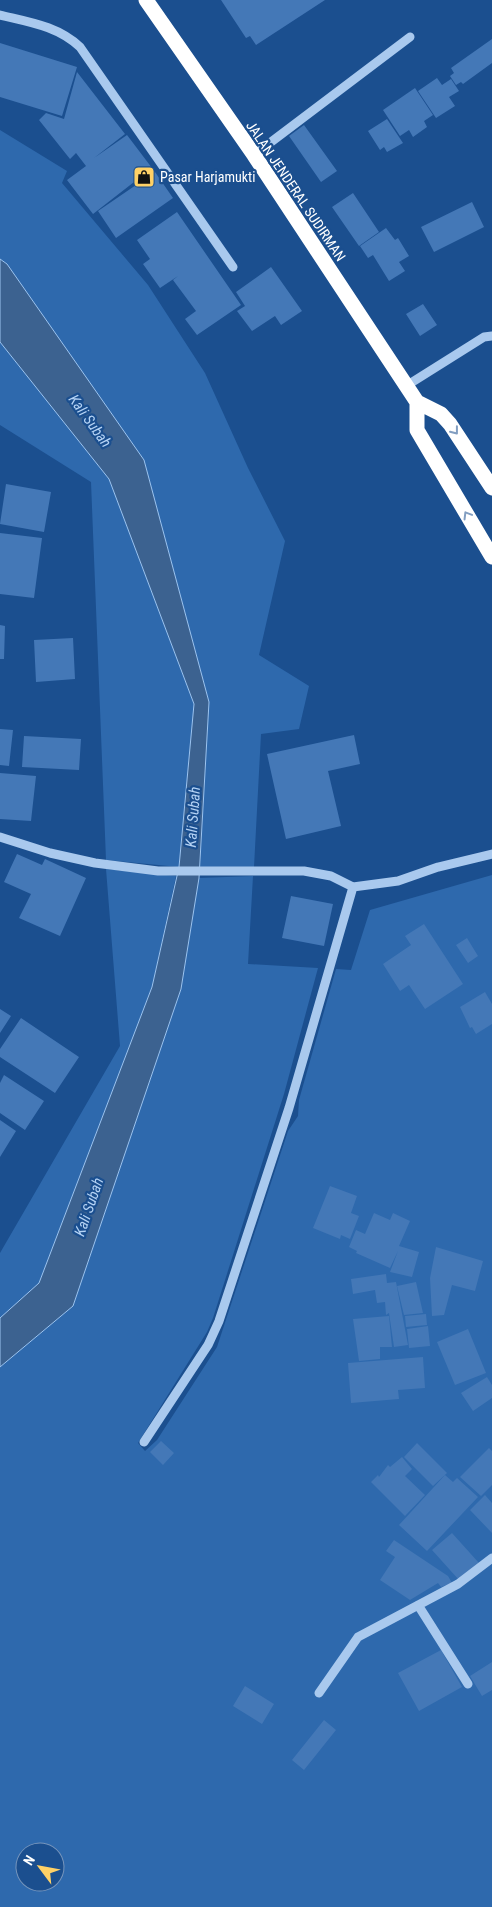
<svg xmlns="http://www.w3.org/2000/svg" width="492" height="1907" font-family="'Roboto Condensed',sans-serif">
	<style>
		.green { fill: #2e69ad; fill-rule: evenodd }
		.water { fill: #3c6290; stroke: #9cc4f0 }
		.building { fill: #4478b7 }
		.lines { fill: none; stroke-linecap: round; stroke-linejoin: round }
		.minor { stroke: #a9c9ee; stroke-width: 9 }
		.highway { stroke: #fff; stroke-width: 15 }
		.oneway { stroke: #829ec1 }
		.labels { text-anchor: middle; dominant-baseline: central; stroke-width: 4.5; stroke-linejoin: round; paint-order: stroke }
		.poi-label { font-size: 14px; fill: #fff; stroke: #1b4f8f; text-anchor: start }
		.street-label { font-size: 14px; fill: #fff; stroke: #1b4f8f }
		.water-label { font-size: 15px; font-style: italic; fill: #b5d3f5; stroke: #1b4f8f }
	</style>
	<rect width="100%" height="100%" fill="#1b4f8f"/>
	<path class="green" d="M 0,130 L 67,171 L 62,183 L 148,285 L 205,373 L 248,468 L 285,541 L 259,655 L 309,686 L 299,729 L 261,734 L 254,867 L 200,867 L 209,702 L 144,461 L 7,264 L 0,259 Z
		M 0,342 L 109,479 L 194,704 L 179,867 L 106,860 L 91,482 L 0,425 Z
		M 106,869 L 176,876 L 152,987 L 39,1283 L 0,1318 L 0,1253 L 120,1046 Z
		M 492,875 L 492,1907 L 0,1907 L 0,1367 L 73,1306 L 181,989 L 199,878 L 253,876 L 248,964 L 318,968 L 284,1094 L 213,1318 L 207,1332 L 138,1443 L 145,1451 L 157,1440 L 217,1347 L 288,1131 L 298,1116 L 299,1100 L 336,969 L 351,970 L 370,910 ZM 25,1852 L 55,1852 L 55,1882 L 25,1882 Z"/>
	<path class="water" d="M 0,259 L 7,264 L 144,460 L 209,702 L 199,878 L 181,989 L 73,1306 L 0,1367 L 0,1318 L 39,1283 L 152,987 L 179,867 L 194,704 L 109,479 L 0,342 Z"/>
	<path class="building" d="M 221,0 L 325,0 L 256,45 L 250,36 L 246,38 Z
		M 492,39 L 492,63 L 463,84 L 461,82 L 456,85 L 450,76 L 454,73 L 451,68 Z
		M 0,43 L 77,67 L 62,116 L 0,97 Z
		M 77,72 L 125,134 L 94,158 L 127,135 L 152,168 L 93,214 L 67,180 L 86,166 L 76,153 L 70,159 L 39,120 L 46,113 L 64,119 Z
		M 437,78 L 442,85 L 451,79 L 459,91 L 449,97 L 455,106 L 436,118 L 418,91 Z
		M 415,88 L 433,115 L 424,121 L 427,127 L 413,137 L 409,130 L 400,136 L 383,110 Z
		M 387,119 L 403,143 L 387,152 L 384,147 L 380,150 L 368,131 Z
		M 304,125 L 337,171 L 321,182 L 289,136 Z
		M 155,172 L 173,198 L 116,238 L 98,211 Z
		M 353,193 L 379,232 L 359,246 L 332,207 Z
		M 472,202 L 484,227 L 434,252 L 421,227 Z
		M 177,212 L 241,305 L 197,335 L 185,319 L 196,311 L 173,280 L 178,276 L 160,288 L 143,264 L 150,259 L 137,240 Z
		M 386,228 L 395,240 L 398,238 L 409,256 L 399,262 L 405,271 L 389,281 L 373,255 L 368,258 L 360,246 Z
		M 271,267 L 302,311 L 281,325 L 275,316 L 252,331 L 237,311 L 245,306 L 236,292 Z
		M 423,304 L 437,325 L 420,336 L 406,314 Z
		M 6,484 L 51,492 L 44,532 L 0,524 Z
		M 0,533 L 42,538 L 34,598 L 0,594 Z
		M 0,625 L 5,626 L 4,659 L 0,659 Z
		M 73,638 L 75,679 L 36,682 L 34,640 Z
		M 0,729 L 13,730 L 9,766 L 0,765 Z
		M 354,735 L 360,764 L 328,771 L 341,826 L 286,839 L 267,754 Z
		M 24,736 L 81,739 L 79,770 L 22,767 Z
		M 0,773 L 36,776 L 31,821 L 0,819 Z
		M 17,854 L 42,865 L 45,859 L 86,878 L 60,936 L 19,918 L 31,894 L 4,882 Z
		M 291,896 L 333,904 L 324,946 L 282,938 Z
		M 424,924 L 463,984 L 425,1009 L 409,985 L 400,991 L 383,964 L 411,945 L 405,936 Z
		M 467,938 L 478,956 L 468,963 L 456,945 Z
		M 485,992 L 492,1004 L 492,1024 L 476,1034 L 472,1027 L 470,1028 L 460,1007 Z
		M 0,1009 L 11,1016 L 0,1033 Z
		M 21,1018 L 79,1057 L 55,1093 L 0,1057 L 0,1049 Z
		M 4,1075 L 44,1101 L 25,1130 L 0,1113 L 0,1083 Z
		M 0,1120 L 16,1131 L 0,1157 Z
		M 330,1186 L 357,1196 L 351,1213 L 359,1216 L 350,1239 L 341,1235 L 340,1239 L 313,1228 Z
		M 374,1213 L 390,1220 L 393,1213 L 410,1221 L 399,1246 L 419,1252 L 412,1277 L 390,1272 L 398,1251 L 390,1268 L 356,1253 L 357,1251 L 349,1247 L 356,1230 L 365,1234 Z
		M 436,1247 L 483,1261 L 475,1291 L 452,1285 L 444,1315 L 432,1316 L 430,1278 Z
		M 386,1274 L 387,1283 L 396,1282 L 408,1345 L 394,1347 L 389,1313 L 386,1315 L 385,1302 L 377,1303 L 375,1290 L 353,1294 L 351,1279 Z
		M 416,1282 L 423,1313 L 404,1315 L 397,1286 Z
		M 426,1314 L 427,1325 L 406,1327 L 405,1316 Z
		M 389,1316 L 392,1347 L 380,1347 L 380,1359 L 359,1361 L 353,1319 Z
		M 428,1326 L 430,1346 L 409,1348 L 407,1329 Z
		M 468,1329 L 486,1373 L 455,1385 L 437,1342 Z
		M 423,1357 L 425,1388 L 398,1390 L 399,1399 L 351,1403 L 348,1363 Z
		M 487,1377 L 492,1385 L 492,1398 L 473,1411 L 461,1393 Z
		M 161,1441 L 174,1453 L 163,1465 L 150,1452 Z
		M 417,1443 L 447,1473 L 433,1486 L 404,1457 Z
		M 489,1448 L 492,1451 L 492,1485 L 481,1496 L 460,1477 Z
		M 402,1457 L 412,1469 L 405,1476 L 425,1495 L 405,1516 L 371,1482 L 378,1475 L 379,1477 L 388,1465 L 390,1467 Z
		M 445,1475 L 453,1482 L 457,1478 L 478,1497 L 427,1551 L 399,1525 Z
		M 485,1495 L 492,1503 L 492,1533 L 470,1510 Z
		M 452,1533 L 479,1563 L 459,1580 L 432,1550 Z
		M 394,1540 L 448,1576 L 452,1583 L 441,1587 L 438,1583 L 410,1600 L 380,1580 L 395,1557 L 386,1551 Z
		M 441,1650 L 462,1687 L 419,1711 L 398,1673 Z
		M 492,1662 L 492,1690 L 482,1696 L 470,1676 Z
		M 245,1686 L 274,1704 L 262,1724 L 233,1706 Z
		M 324,1720 L 336,1730 L 304,1770 L 292,1760 Z"/>
	<g class="lines">
		<path class="minor" d="M 0,15 C 29,22 58,26 80,47 L 233,267
			M 254,155 L 410,37
			M 406,386 L 484,337 L 492,336
			M 0,837 L 50,853 L 95,863 L 158,871 L 304,871 L 331,876 L 353,887 L 398,881 L 438,867 L 492,854
			M 144,1442 L 208,1345 L 219,1321 L 289,1108 L 353,887
			M 418,1605 L 468,1684
			M 319,1693 L 358,1637 L 458,1584 L 492,1558"/>
		<path class="highway" d="M 146,0 L 254,155 L 417,402 L 441,414 L 450,424 L 492,488
			M 417,402 L 417,430 L 492,557"/>
	</g>
	<defs><path id="oneway-chevron" d="M-2-3.5L2.5 0L-2 3.5" fill="none" stroke-width="1.6" stroke-linecap="round" stroke-linejoin="round" transform="scale(1.25)"/></defs>
	<g class="oneway">
		<use href="#oneway-chevron" transform="translate(455 431) rotate(52)"/>
		<use href="#oneway-chevron" transform="translate(467 515) rotate(-121)"/>
	</g>
	<defs>
		<g id="shop-square" transform="scale(1.125)"><rect x="-9" y="-9" width="18" height="18" rx="4" fill="#ffd166" stroke="#1b4f8f"/><path d="M-5-2.5h2.3a2.7 3.5 0 0 1 5.4 0H5L5.5 6h-11ZM-1.5-2.5h3a1.5 2.3 0 0 0-3 0Z" fill="#111"/></g>
	</defs>
	<g fill-rule="evenodd">
		<use href="#shop-square" x="144" y="177"/>
	</g>
	<g class="labels">
		<g class="poi-label">
			<text x="160" y="177">Pasar Harjamukti</text>
		</g>
		<g class="street-label">
			<text transform="translate(296 191) rotate(56)">JALAN JENDERAL SUDIRMAN</text>
		</g>
		<g class="water-label">
			<text transform="translate(90 421) rotate(54)">Kali Subah</text>
			<text transform="translate(193 817) rotate(-86)">Kali Subah</text>
			<text transform="translate(89 1207) rotate(-71)">Kali Subah</text>
		</g>
	</g>
	<g transform="translate(40 1867) rotate(302)"><circle r="24" fill="#1b4f8f" stroke="#7695bc"/>
	<path d="M0-4L9 19L0 12L-9 19Z" fill="#ffd166"/>
	<text y="-8" font-size="14" font-weight="bold" text-anchor="middle" fill="#ffffff">N</text>
	</g>
</svg>
